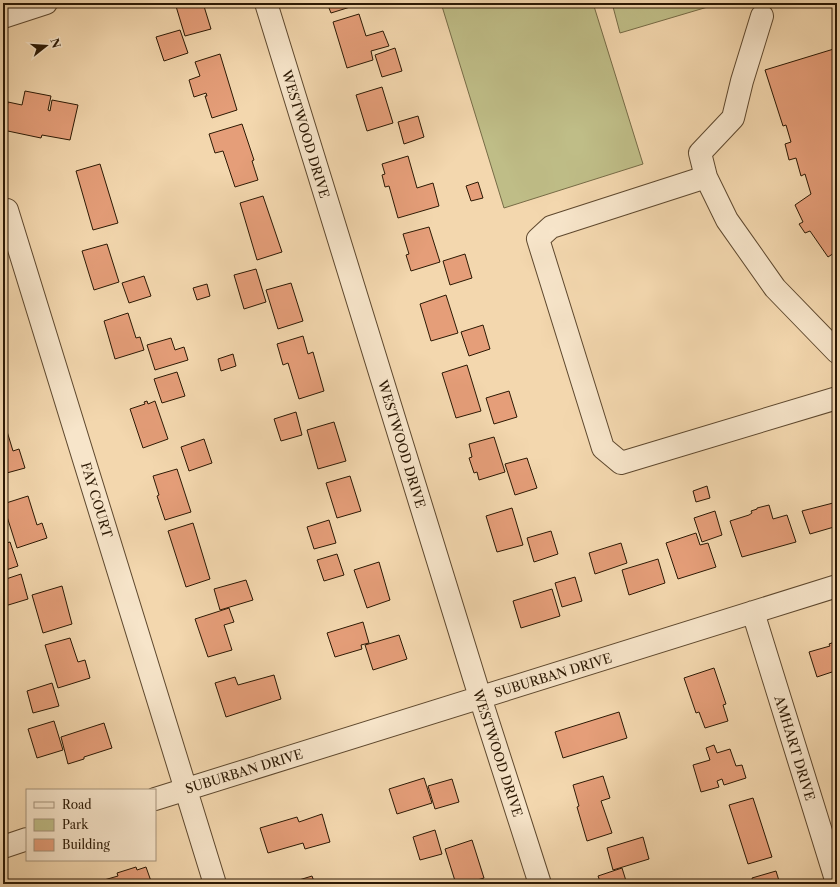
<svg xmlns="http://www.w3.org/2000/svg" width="840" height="887" font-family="'Libre Caslon Text',serif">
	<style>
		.green { fill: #bfbd87; stroke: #766b46 }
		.building { fill: #e59e79; stroke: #2c1904 }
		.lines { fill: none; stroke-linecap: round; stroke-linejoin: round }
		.minor-casing { stroke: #5e482e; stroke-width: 24 }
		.minor { stroke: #f7e5ca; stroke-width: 22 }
		.labels { text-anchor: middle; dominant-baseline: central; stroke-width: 3.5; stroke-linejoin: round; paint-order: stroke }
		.street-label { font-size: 13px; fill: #2c1904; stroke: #f7e5ca }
	</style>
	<rect width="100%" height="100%" fill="#f3d7ae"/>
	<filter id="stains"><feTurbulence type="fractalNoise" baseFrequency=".005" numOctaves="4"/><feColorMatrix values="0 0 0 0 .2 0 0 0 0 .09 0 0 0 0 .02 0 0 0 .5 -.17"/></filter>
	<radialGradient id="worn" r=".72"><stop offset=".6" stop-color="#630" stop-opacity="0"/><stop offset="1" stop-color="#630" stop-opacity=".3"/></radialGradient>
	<path class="green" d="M 441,3 L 593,3 L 643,164 L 504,208 Z
		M 612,3 L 710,3 L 711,6 L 620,33 Z"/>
	<path class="building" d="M 175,3 L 203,3 L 211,29 L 185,36 Z
		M 327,3 L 363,3 L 331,13 Z
		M 359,14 L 366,36 L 383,31 L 389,46 L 371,51 L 373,60 L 347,68 L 333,22 Z
		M 180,30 L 188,53 L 164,61 L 156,37 Z
		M 395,48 L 402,71 L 382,77 L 375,55 Z
		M 837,48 L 837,251 L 828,257 L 810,231 L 805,233 L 799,224 L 803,222 L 795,205 L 811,194 L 805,174 L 801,176 L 796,158 L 789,160 L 785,144 L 791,142 L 786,125 L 783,126 L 765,70 Z
		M 220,54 L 237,110 L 212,118 L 205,96 L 207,96 L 206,93 L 194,97 L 189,80 L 200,76 L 195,62 Z
		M 382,87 L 393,123 L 367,131 L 356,95 Z
		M 25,91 L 51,96 L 48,110 L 50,111 L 52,100 L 78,105 L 70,140 L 42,135 L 41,138 L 3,130 L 8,102 L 22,105 Z
		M 418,116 L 424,137 L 404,144 L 398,122 Z
		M 242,124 L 254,160 L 252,161 L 258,180 L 235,187 L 223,151 L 215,153 L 209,134 Z
		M 408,156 L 417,188 L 433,183 L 439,206 L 398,218 L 389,186 L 385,187 L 382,175 L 385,174 L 382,164 Z
		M 100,164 L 118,223 L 93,230 L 76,171 Z
		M 478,182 L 483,198 L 471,201 L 466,186 Z
		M 263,196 L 282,252 L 257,260 L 240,203 Z
		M 429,227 L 440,262 L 411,271 L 406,255 L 409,254 L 403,234 Z
		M 107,244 L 119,282 L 94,290 L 82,251 Z
		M 465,254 L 472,278 L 450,285 L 443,261 Z
		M 256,269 L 266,302 L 244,309 L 234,275 Z
		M 144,276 L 151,296 L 129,303 L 122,283 Z
		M 291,283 L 303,321 L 278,329 L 266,290 Z
		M 207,284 L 210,296 L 197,300 L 193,288 Z
		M 446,295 L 458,333 L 431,341 L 420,304 Z
		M 128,313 L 136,338 L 140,337 L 144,350 L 115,359 L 104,321 Z
		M 483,325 L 490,349 L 469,356 L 461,332 Z
		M 303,336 L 308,354 L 313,352 L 324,391 L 299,399 L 288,363 L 283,365 L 277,344 Z
		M 171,338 L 175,350 L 184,347 L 188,360 L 155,370 L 147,345 Z
		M 233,354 L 236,366 L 221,371 L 218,359 Z
		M 467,365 L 481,411 L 456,418 L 442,373 Z
		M 177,372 L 185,396 L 162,403 L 154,379 Z
		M 509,391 L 517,417 L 494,424 L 486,398 Z
		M 147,401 L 148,404 L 155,401 L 168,439 L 143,448 L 130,409 L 145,404 L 144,402 Z
		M 296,412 L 302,435 L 281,441 L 274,419 Z
		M 334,422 L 346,461 L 318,469 L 307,430 Z
		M 3,428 L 6,428 L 13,451 L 19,449 L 25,468 L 3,474 Z
		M 494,437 L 505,472 L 479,480 L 477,472 L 474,473 L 469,458 L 472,457 L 469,444 Z
		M 204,439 L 212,463 L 189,471 L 181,447 Z
		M 527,458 L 537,488 L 515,495 L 505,464 Z
		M 177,469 L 191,512 L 165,520 L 157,496 L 159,495 L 153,476 Z
		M 350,476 L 361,511 L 337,518 L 326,483 Z
		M 707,486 L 710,498 L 696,502 L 693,491 Z
		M 28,496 L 37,525 L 42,523 L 47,538 L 17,548 L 3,504 Z
		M 837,502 L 837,529 L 834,530 L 834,527 L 810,534 L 802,511 Z
		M 769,505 L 773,519 L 787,515 L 796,542 L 742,557 L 730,521 L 749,515 L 752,513 L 751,511 L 757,509 L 757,508 Z
		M 512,508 L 523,545 L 497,552 L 486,516 Z
		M 715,511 L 722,535 L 702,542 L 694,518 Z
		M 329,520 L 336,543 L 314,549 L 307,527 Z
		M 193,523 L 210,579 L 186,587 L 168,531 Z
		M 551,531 L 558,554 L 534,562 L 527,538 Z
		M 696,533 L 700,545 L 708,543 L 716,567 L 678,579 L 666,543 Z
		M 10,542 L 18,566 L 3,571 L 3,544 Z
		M 621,543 L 627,563 L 595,574 L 589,553 Z
		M 337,554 L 344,575 L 324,581 L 317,560 Z
		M 658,559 L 665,583 L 629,595 L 622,570 Z
		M 379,562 L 390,600 L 367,608 L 354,570 Z
		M 21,574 L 28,599 L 5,606 L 3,599 L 3,580 Z
		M 575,577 L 582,601 L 562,607 L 555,583 Z
		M 246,580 L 253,600 L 220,610 L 214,589 Z
		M 62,586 L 72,624 L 43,633 L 32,595 Z
		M 552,589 L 560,616 L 521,628 L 513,601 Z
		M 229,608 L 234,622 L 224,625 L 232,650 L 208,657 L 195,619 Z
		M 363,622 L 369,643 L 361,645 L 362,649 L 335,657 L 327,633 Z
		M 399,635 L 407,659 L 373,670 L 365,645 Z
		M 70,638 L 78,662 L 85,660 L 90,678 L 58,688 L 45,645 Z
		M 837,641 L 837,679 L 835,671 L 817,677 L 809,652 L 830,646 L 829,644 Z
		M 714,668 L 726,704 L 723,705 L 728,721 L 705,728 L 699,712 L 696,713 L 684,678 Z
		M 274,675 L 281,699 L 226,717 L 215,683 L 235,677 L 238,685 Z
		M 52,683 L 59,706 L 33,713 L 27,691 Z
		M 619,712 L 627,738 L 563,758 L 555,732 Z
		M 54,721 L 63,750 L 37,758 L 28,729 Z
		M 104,723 L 112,748 L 84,757 L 84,759 L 68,764 L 61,737 Z
		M 714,745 L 717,753 L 730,749 L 736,766 L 742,765 L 746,778 L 724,785 L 722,779 L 717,781 L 719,787 L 701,792 L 693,765 L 710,760 L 706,748 Z
		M 603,776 L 610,798 L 601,801 L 612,833 L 587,841 L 577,807 L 579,806 L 573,785 Z
		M 424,778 L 432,803 L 397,814 L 389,789 Z
		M 452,779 L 459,802 L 435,809 L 428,786 Z
		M 753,798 L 772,857 L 748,864 L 729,805 Z
		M 322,814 L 330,842 L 305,849 L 303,843 L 268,853 L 260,828 L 297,817 L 299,822 Z
		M 435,830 L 442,854 L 420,860 L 413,837 Z
		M 643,837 L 649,859 L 613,870 L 607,848 Z
		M 472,840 L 484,878 L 464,884 L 456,884 L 445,849 Z
		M 136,867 L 137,870 L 146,867 L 152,884 L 105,884 L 104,880 L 118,876 L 117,873 Z
		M 622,868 L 627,884 L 601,884 L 598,876 Z
		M 776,871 L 780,884 L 753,884 L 752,878 Z
		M 312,876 L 315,884 L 286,884 Z"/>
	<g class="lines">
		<g class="minor-casing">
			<path id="minor" d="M 266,3 L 480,697 L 540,884
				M 762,16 L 742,81 L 733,118 L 700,153 L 706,177 L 727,220 L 775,288 L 837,352
				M 3,17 L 46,3
				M 706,177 L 551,227 L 538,239 L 603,448 L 621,463 L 837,398
				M 7,210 L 215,884
				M 753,612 L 837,883
				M 155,799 L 837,586
				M 3,847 L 27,839"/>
		</g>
		<use href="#minor" class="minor"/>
	</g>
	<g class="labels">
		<g class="street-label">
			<text transform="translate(306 134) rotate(73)">WESTWOOD DRIVE</text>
			<text transform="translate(402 444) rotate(73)">WESTWOOD DRIVE</text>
			<text transform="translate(97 500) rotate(73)">FAY COURT</text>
			<text transform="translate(553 675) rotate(-17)">SUBURBAN DRIVE</text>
			<text transform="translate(795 748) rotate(73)">AMHART DRIVE</text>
			<text transform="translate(498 753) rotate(72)">WESTWOOD DRIVE</text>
			<text transform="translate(244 771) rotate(-17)">SUBURBAN DRIVE</text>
		</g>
	</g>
	<rect width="840" height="887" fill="none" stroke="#f3d7ae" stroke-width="16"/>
	<rect x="4" y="4" width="832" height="879" fill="none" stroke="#2c1904" stroke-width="2"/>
	<rect x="8" y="8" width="824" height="871" fill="none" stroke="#2c1904"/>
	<rect x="26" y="789" width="130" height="72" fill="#f7e5ca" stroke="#a6937b"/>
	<rect x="34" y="802" width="20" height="6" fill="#f7e5ca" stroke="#a6937b"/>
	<text x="62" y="809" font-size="12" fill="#2c1904">Road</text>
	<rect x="34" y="819" width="20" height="12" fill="#bfbd87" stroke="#a6937b"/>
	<text x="62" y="829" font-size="12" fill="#2c1904">Park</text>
	<rect x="34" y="839" width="20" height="12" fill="#e59e79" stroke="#a6937b"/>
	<text x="62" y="849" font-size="12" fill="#2c1904">Building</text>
	<g transform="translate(46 46) rotate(73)" stroke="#f7e5ca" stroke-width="3" paint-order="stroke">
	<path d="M0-3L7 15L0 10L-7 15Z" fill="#2c1904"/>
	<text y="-6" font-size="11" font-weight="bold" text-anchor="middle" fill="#2c1904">N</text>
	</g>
	<rect width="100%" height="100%" filter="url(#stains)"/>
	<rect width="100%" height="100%" fill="url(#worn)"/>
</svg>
